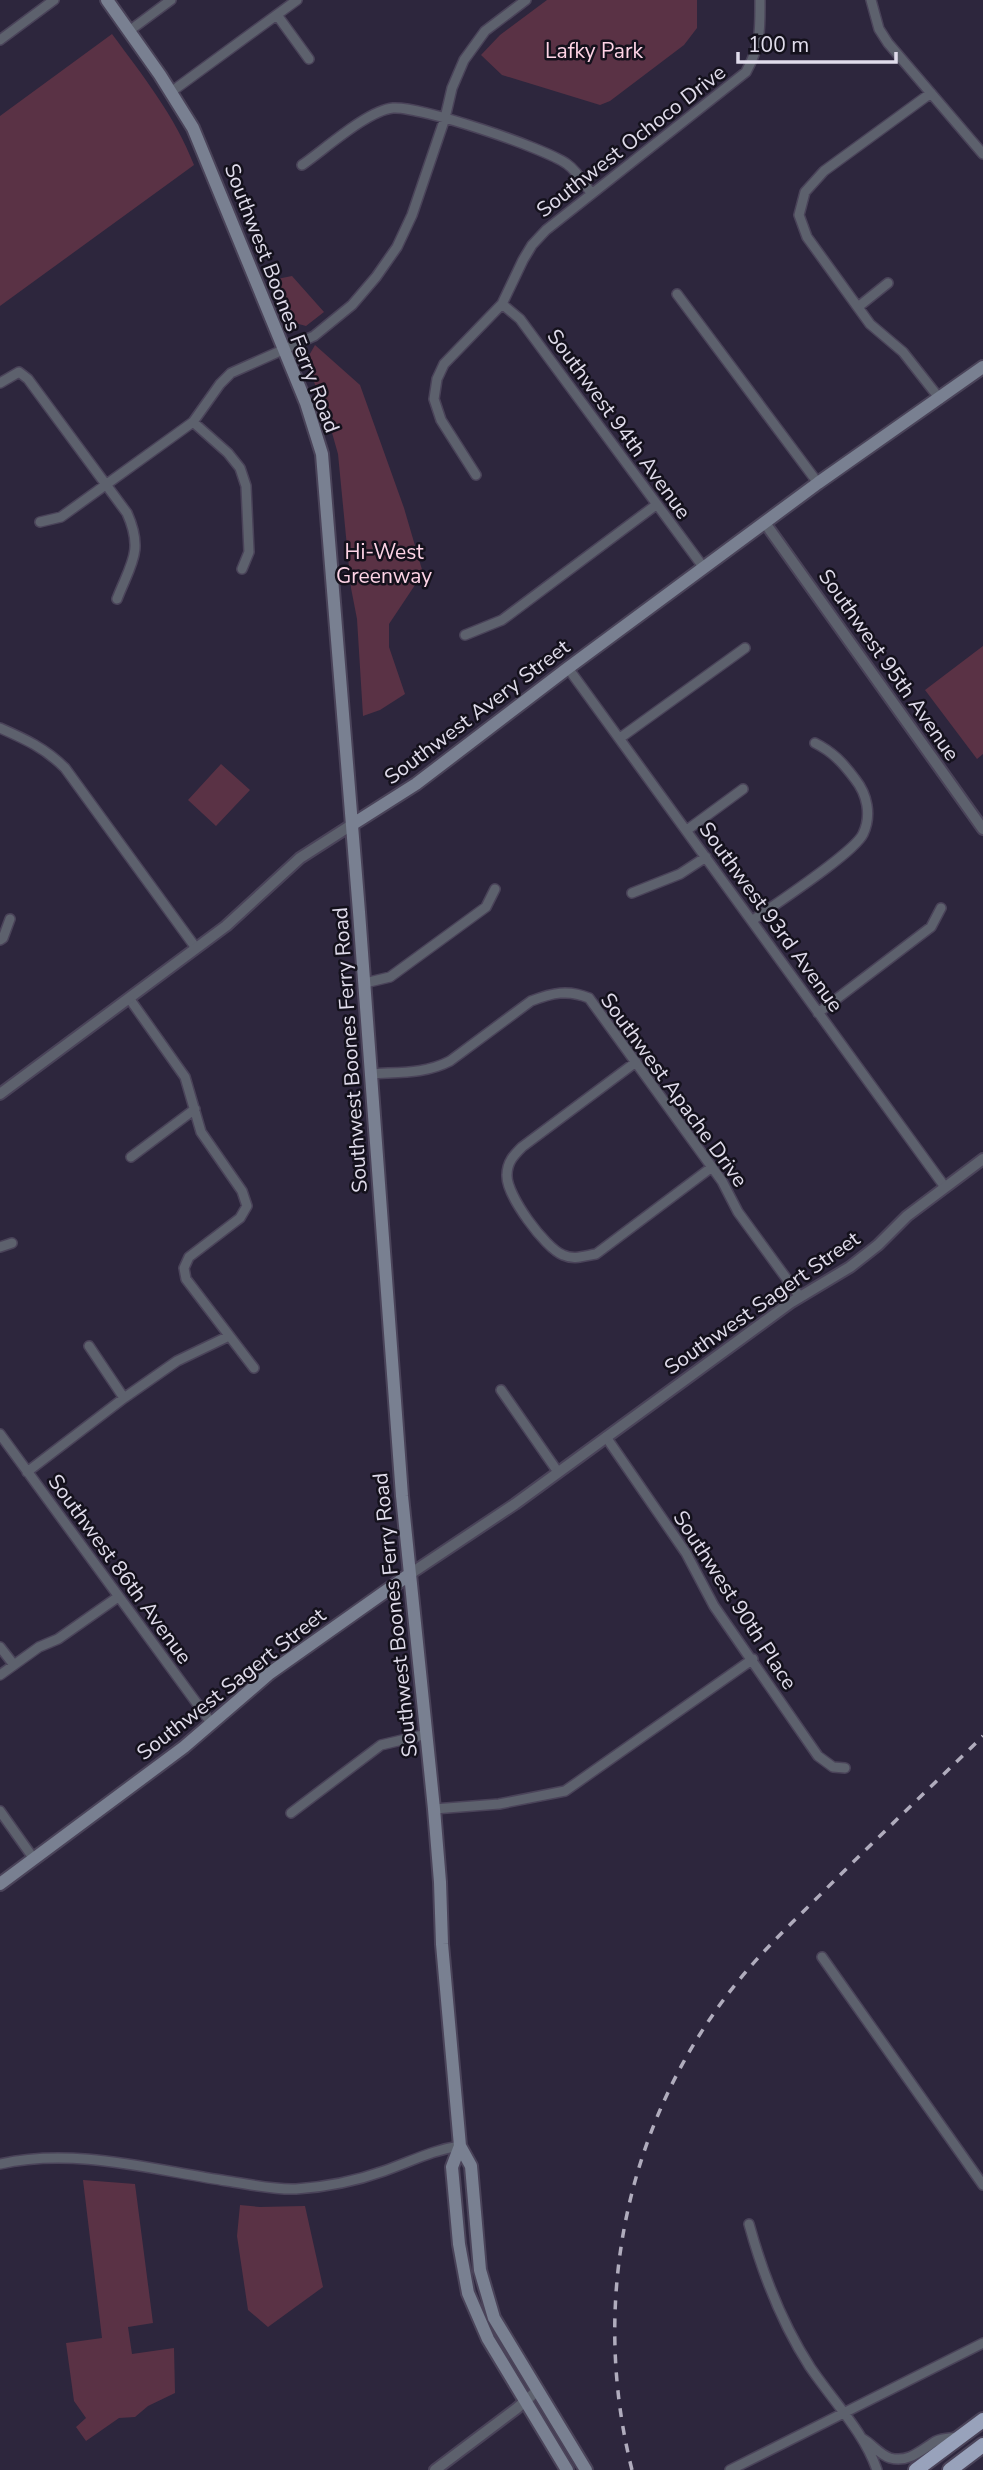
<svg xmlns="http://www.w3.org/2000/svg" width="983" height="2470" font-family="'Nunito Sans',sans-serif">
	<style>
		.green { fill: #5a3245 }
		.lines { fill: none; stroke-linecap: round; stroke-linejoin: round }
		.minor-casing { stroke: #4a4359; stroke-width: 12 }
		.tertiary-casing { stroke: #4a4359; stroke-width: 14 }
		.secondary-casing { stroke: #4a4359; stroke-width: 16 }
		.trunk-casing { stroke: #4a4359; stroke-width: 18 }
		.minor { stroke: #5d616d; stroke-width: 9 }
		.tertiary { stroke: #5d616d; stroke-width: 10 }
		.secondary { stroke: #798091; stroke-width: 12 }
		.trunk { stroke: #98a2bb; stroke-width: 14 }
		.rail { stroke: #b0acbd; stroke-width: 3.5; stroke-dasharray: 9 9; stroke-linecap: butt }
		.labels { text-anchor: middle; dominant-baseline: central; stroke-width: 5; stroke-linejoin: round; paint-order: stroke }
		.park-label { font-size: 21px; fill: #fed4e6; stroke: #14111c }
		.street-label { font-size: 21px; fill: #e0dceb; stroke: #14111c }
	</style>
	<rect width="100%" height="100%" fill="#2d263d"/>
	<path class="green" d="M 547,0 L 697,0 L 697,28 L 684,45 L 610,101 L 600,105 L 502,75 L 481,55 L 500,35 Z
		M 112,34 C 143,76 175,116 194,165 L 0,306 L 0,116 Z
		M 292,276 L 324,312 L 306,326 L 295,323 L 277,279 Z
		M 315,345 L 360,385 L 404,508 L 423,573 L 389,624 L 389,647 L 405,694 L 380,710 L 363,716 L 357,619 L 351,588 L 338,454 L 327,415 L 309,369 L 307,359 Z
		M 983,646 L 983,754 L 977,759 L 925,690 Z
		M 221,764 L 250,790 L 216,826 L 188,800 Z
		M 83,2180 L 135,2184 L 153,2323 L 128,2327 L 132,2354 L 174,2348 L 175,2393 L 148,2406 L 135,2417 L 119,2418 L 86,2441 L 76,2427 L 86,2418 L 74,2401 L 66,2343 L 102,2338 Z
		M 240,2205 L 260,2207 L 305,2206 L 323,2287 L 268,2327 L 248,2310 L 237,2236 Z"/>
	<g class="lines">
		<g class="minor-casing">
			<path id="minor" d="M 871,0 L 879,29 L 888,43 L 983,154
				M 277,15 L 309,59
				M 129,31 L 171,0
				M 0,40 L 54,0
				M 171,92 L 297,0
				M 931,93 L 824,171 L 805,192 L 799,215 L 807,237 L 870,324 L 903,352 L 940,399
				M 302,165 C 324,150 368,110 393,108 C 420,106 545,148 567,164 C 577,171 584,183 591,193
				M 677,294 L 818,483
				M 502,304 L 520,319 L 704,568
				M 858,307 L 888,283
				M 0,383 L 19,372 L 28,379 L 127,513 C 144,551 131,563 117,599
				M 193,422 L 228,453 L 240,468 L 246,486 L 249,552 L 242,569
				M 476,475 L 441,420 L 434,399 L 437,379 L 444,364 L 502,304 L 523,260 L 532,245 L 546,230 L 746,72 C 761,45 760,30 760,0
				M 40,522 L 61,517 L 193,422 L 220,384 L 231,373 L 314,336 L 352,305 L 376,277 L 397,247 L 412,215 L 445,118 L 452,88 L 464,60 L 485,31 L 526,0
				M 465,635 L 502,620 L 656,505
				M 568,668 L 945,1187
				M 0,728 C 25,739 45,748 65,768 L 196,948
				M 620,738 L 745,648
				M 687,830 L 743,789
				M 632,893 L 680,874 L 706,857
				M 753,920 C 774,905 854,853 863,834 C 872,815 867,794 855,779 C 843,763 833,752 815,743
				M 0,940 L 3,938 L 10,919
				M 365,983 L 390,977 L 486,907 L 495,889
				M 129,998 L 185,1077 L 201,1132 L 242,1191 L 247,1206 L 240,1218 L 189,1257 L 184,1268 L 186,1279 L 254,1368
				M 818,1013 L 931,927 L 941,908
				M 636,1062 L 522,1147 C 514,1155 507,1162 507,1175 C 506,1195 545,1248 563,1255 C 574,1260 584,1256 596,1254 L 712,1167
				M 371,1074 C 399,1072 425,1074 450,1061 L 531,1001 C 552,993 568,989 589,998 L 722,1181 L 738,1212 L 800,1297
				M 131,1157 L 195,1109
				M 0,1247 L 12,1243
				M 89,1346 L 124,1398
				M 501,1390 L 558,1472
				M 0,1434 L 212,1724
				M 606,1437 L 686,1553 L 714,1606 L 818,1756 L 833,1767 L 845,1768
				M 27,1472 L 124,1398 L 177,1361 L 229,1336
				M 0,1647 L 14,1665
				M 0,1675 L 39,1647 L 58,1639 L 118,1597
				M 434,1809 L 499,1804 L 565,1791 L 753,1659
				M 0,1811 L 34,1859
				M 291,1813 L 381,1745 L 427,1734
				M 822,1957 L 983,2185
				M 0,2164 C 75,2147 153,2170 227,2181 C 249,2184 273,2190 296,2189 C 326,2187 356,2181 384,2171 C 410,2162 432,2150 460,2146
				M 749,2224 C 763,2275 781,2322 810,2367 C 833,2401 864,2432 877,2470
				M 863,2439 C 872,2444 880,2455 890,2458 C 909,2463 921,2450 936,2441 C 942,2438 950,2438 957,2437
				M 730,2470 L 983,2343"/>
		</g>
		<g class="tertiary-casing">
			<path id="tertiary" d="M 765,523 L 983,829
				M 0,1094 L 226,926 L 300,858 L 353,824
				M 410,1574 L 515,1504 L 790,1303 L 850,1267 L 878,1245 L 907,1216 L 983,1159
				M 435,2470 L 516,2409 L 538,2390"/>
		</g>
		<g class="secondary-casing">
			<path id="secondary" d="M 107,0 L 160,75 L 193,128 L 306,403 L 322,454 L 359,912 L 402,1496 L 434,1809 L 440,1882 L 442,1944 L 460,2146 L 471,2166 L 480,2270 L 494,2318 L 586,2470
				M 353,824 L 416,784 L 568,668 L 818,483 L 983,367
				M 0,1884 L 184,1747 L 270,1673 L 410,1574
				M 460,2146 L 452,2167 L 459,2244 L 468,2293 L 488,2339 L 567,2470"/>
		</g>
		<g class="trunk-casing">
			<path id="trunk" d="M 916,2470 L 983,2420
				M 950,2470 L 983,2445"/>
		</g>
		<use href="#minor" class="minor"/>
		<use href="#tertiary" class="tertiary"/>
		<use href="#secondary" class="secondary"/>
		<use href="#trunk" class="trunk"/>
		<path class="rail" d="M 632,2470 C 589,2299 627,2117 739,1980 C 766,1947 797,1918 827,1888 C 878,1837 931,1787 983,1736"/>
	</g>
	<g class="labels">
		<g class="park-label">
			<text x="594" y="51">Lafky Park</text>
			<text x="384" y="552">Hi-West<tspan x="384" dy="24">Greenway</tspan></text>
		</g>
		<g class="street-label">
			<text transform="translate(631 141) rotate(-38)">Southwest Ochoco Drive</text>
			<text transform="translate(282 298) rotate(69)">Southwest Boones Ferry Road</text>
			<text transform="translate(619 424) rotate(54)">Southwest 94th Avenue</text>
			<text transform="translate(889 665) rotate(55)">Southwest 95th Avenue</text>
			<text transform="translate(477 712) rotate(-37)">Southwest Avery Street</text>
			<text transform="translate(771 917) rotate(54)">Southwest 93rd Avenue</text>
			<text transform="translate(350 1050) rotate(-94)">Southwest Boones Ferry Road</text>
			<text transform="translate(674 1090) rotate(54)">Southwest Apache Drive</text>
			<text transform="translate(762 1303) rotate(-35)">Southwest Sagert Street</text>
			<text transform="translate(120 1569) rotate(54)">Southwest 86th Avenue</text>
			<text transform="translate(735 1600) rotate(57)">Southwest 90th Place</text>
			<text transform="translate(395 1615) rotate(-96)">Southwest Boones Ferry Road</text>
			<text transform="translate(231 1684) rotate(-38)">Southwest Sagert Street</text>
		</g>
	</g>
	<path d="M738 52v10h158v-10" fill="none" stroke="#e0dceb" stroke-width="3.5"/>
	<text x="748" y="52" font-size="21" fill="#e0dceb" stroke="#14111c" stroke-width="5" paint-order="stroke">100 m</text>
</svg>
